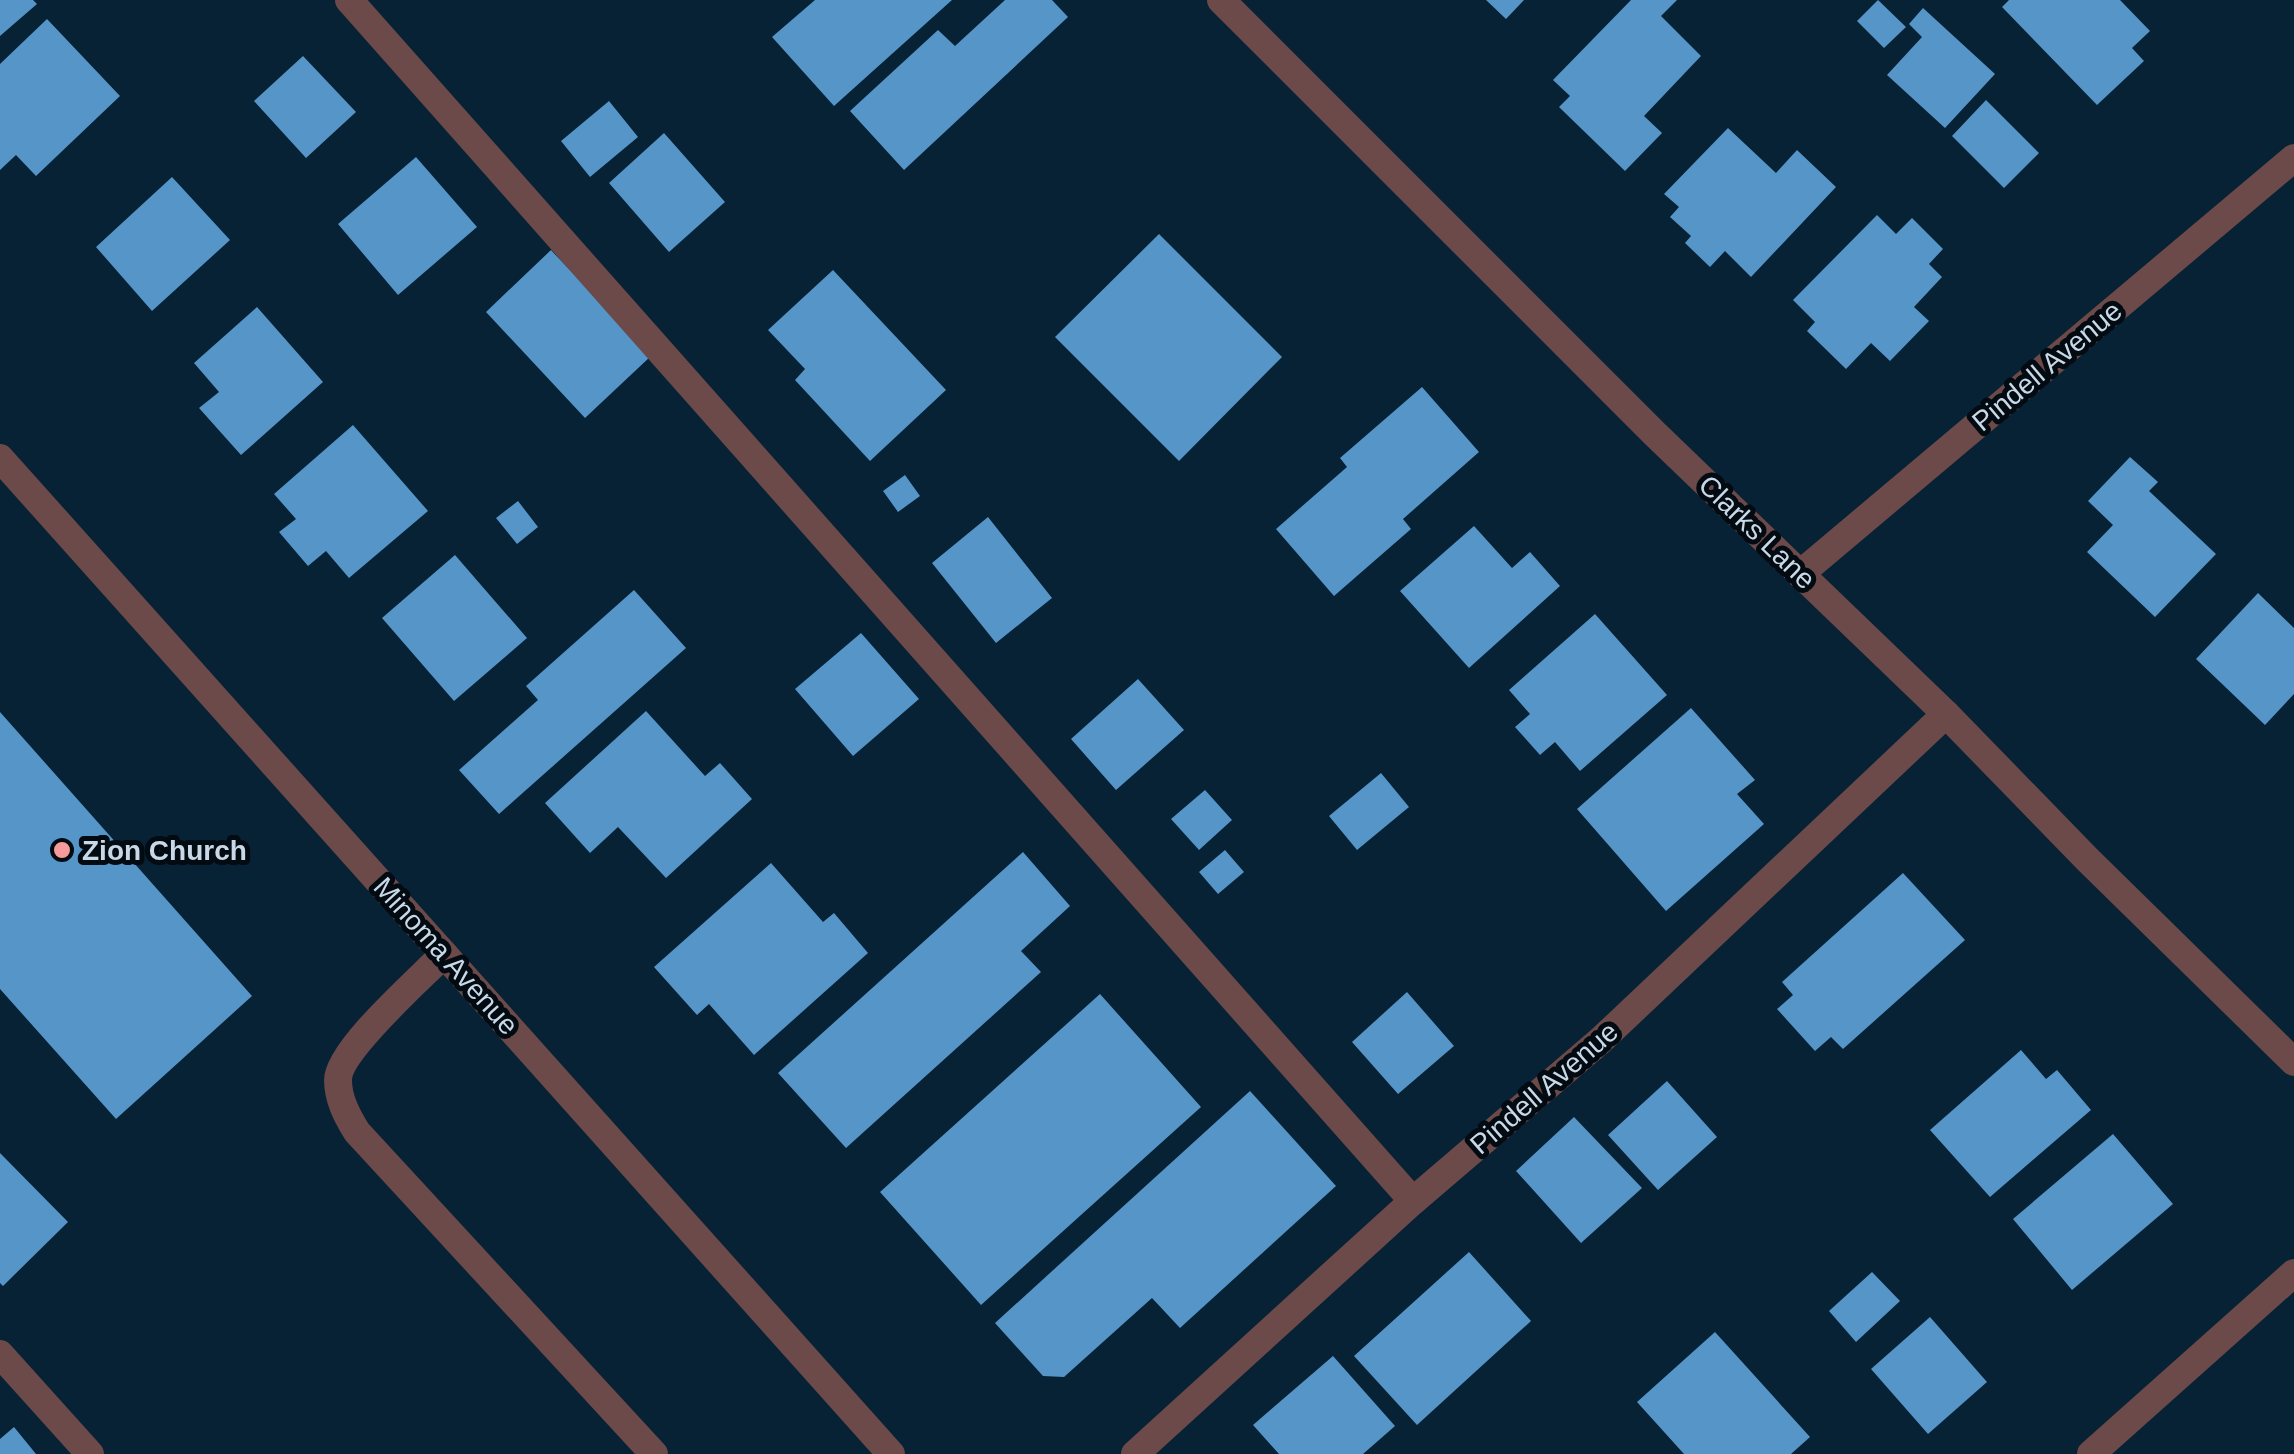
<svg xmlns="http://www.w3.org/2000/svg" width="2294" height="1454" font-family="Arial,sans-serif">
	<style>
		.building { fill: #5695c8 }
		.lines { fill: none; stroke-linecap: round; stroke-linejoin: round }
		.service { stroke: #6b4a49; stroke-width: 28 }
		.minor { stroke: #6b4a49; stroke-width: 28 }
		.tertiary { stroke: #6b4a49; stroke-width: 28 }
		.poi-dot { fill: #f59b99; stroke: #020a12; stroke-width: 4 }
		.labels { text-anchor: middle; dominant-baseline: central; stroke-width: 10; stroke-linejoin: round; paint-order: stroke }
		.street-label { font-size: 28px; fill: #c9d8e6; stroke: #020a12 }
		.poi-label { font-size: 28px; font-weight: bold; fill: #c9d8e6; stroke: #020a12; text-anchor: start }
	</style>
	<rect width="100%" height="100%" fill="#072135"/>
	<path class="building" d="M 0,0 L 33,0 L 37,4 L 0,36 Z
		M 815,0 L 952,0 L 834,106 L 772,37 Z
		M 1005,0 L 1052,0 L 1068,17 L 904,170 L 850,111 L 938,30 L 955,46 Z
		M 1486,0 L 1524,0 L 1506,19 Z
		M 1631,0 L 1677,0 L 1661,16 L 1701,56 L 1644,116 L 1662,133 L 1625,171 L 1559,107 L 1570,96 L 1553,80 Z
		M 1878,0 L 1906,27 L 1884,48 L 1857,21 Z
		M 2009,0 L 2120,0 L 2150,31 L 2132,48 L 2144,61 L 2097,105 L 2002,7 Z
		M 1923,8 L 1995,74 L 1945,128 L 1887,75 L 1922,37 L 1909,24 Z
		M 47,19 L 120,96 L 36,176 L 16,155 L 0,170 L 0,64 Z
		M 303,56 L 356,112 L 306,158 L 254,101 Z
		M 1986,100 L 2039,153 L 2004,188 L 1952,136 Z
		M 609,101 L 638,137 L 590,177 L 561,141 Z
		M 1728,128 L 1776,173 L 1797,150 L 1836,187 L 1751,277 L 1725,251 L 1710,267 L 1685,243 L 1691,236 L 1670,217 L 1679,207 L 1664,194 Z
		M 664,133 L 725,202 L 669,252 L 609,183 Z
		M 416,157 L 477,227 L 398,295 L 338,224 Z
		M 172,177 L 230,240 L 152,311 L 96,247 Z
		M 1877,215 L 1896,234 L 1912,218 L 1943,249 L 1929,264 L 1942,277 L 1914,307 L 1929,321 L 1890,361 L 1871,343 L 1846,369 L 1807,331 L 1815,322 L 1793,300 Z
		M 1159,234 L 1282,357 L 1179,461 L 1055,337 Z
		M 551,250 L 651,356 L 585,418 L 486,312 Z
		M 833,270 L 946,390 L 870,461 L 795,380 L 805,369 L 768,330 Z
		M 257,307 L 323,382 L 241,455 L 199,408 L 219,392 L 194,363 Z
		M 1422,387 L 1479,452 L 1403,519 L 1411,529 L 1334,596 L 1276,529 L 1347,467 L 1340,458 Z
		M 353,425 L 428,511 L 349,578 L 326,551 L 308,566 L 279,532 L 296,519 L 274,494 Z
		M 2130,457 L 2158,482 L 2149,491 L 2216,554 L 2155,617 L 2087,552 L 2113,525 L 2088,501 Z
		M 905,475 L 920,496 L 898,512 L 883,491 Z
		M 518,501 L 538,527 L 517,544 L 496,518 Z
		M 988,517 L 1052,598 L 996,643 L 932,563 Z
		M 1474,526 L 1512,568 L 1530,552 L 1560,586 L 1469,668 L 1400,591 Z
		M 455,555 L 527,638 L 454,701 L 382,618 Z
		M 634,590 L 686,648 L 499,814 L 459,770 L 538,700 L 526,686 Z
		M 2258,593 L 2294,628 L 2294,694 L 2265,725 L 2196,659 Z
		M 1595,614 L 1667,695 L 1580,771 L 1555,742 L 1540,755 L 1515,727 L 1530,714 L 1509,690 Z
		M 861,633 L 919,699 L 853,756 L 795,689 Z
		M 1138,679 L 1184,730 L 1116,790 L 1071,739 Z
		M 1691,708 L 1755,780 L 1737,794 L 1764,824 L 1666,911 L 1577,809 Z
		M 646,711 L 705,776 L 720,763 L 752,799 L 666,878 L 618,827 L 590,853 L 545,803 Z
		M 0,712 L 252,996 L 116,1119 L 0,989 Z
		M 1381,773 L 1409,807 L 1357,850 L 1329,816 Z
		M 1205,790 L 1232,820 L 1199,850 L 1171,819 Z
		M 1225,850 L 1244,872 L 1218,894 L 1199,872 Z
		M 1023,852 L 1070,906 L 1021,951 L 1041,972 L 846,1148 L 778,1073 Z
		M 771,863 L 823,922 L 834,913 L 868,953 L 754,1055 L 709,1004 L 697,1015 L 654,967 Z
		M 1903,873 L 1965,940 L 1843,1049 L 1831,1037 L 1815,1051 L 1777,1009 L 1793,995 L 1782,982 Z
		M 1407,992 L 1454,1046 L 1398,1094 L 1352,1042 Z
		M 1100,994 L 1201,1107 L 981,1305 L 880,1192 Z
		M 2021,1050 L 2046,1079 L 2057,1070 L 2091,1110 L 1990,1197 L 1930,1130 Z
		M 1667,1081 L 1717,1137 L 1658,1190 L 1608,1135 Z
		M 1250,1091 L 1336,1186 L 1180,1328 L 1152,1298 L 1064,1377 L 1043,1376 L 995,1323 Z
		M 1574,1117 L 1642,1188 L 1581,1243 L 1516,1171 Z
		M 2113,1134 L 2173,1204 L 2072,1290 L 2013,1219 Z
		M 0,1153 L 68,1222 L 3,1286 L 0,1283 Z
		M 1469,1252 L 1531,1321 L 1417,1425 L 1354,1356 Z
		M 1872,1272 L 1900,1301 L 1856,1342 L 1829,1311 Z
		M 1930,1317 L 1987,1382 L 1928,1434 L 1871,1369 Z
		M 1715,1332 L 1810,1437 L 1791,1454 L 1684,1454 L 1637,1402 Z
		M 1333,1356 L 1395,1426 L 1363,1454 L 1279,1454 L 1253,1425 Z
		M 14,1427 L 36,1454 L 0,1454 L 0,1439 Z"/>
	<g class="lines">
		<path class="service" d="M 349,0 L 1413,1201
			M 444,954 C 421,978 338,1050 338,1080 C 338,1099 347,1116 357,1132 L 654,1454"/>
		<path class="minor" d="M 0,458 L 891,1454
			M 1800,574 L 2294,158
			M 0,1354 L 90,1454
			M 1135,1454 L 1413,1201 L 1601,1040 L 1946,714
			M 2091,1454 L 2294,1273"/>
		<path class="tertiary" d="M 1221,0 L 1655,434 L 1946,714 L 2087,859 L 2294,1062"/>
	</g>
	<circle class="poi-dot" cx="62" cy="850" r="10"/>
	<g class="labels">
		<g class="street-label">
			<text transform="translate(2047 366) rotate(-40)">Pindell Avenue</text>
			<text transform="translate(1757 532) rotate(44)">Clarks Lane</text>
			<text transform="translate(446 956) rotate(48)">Minoma Avenue</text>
			<text transform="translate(1544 1088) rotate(-41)">Pindell Avenue</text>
		</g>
		<g class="poi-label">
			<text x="82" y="850">Zion Church</text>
		</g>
	</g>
</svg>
